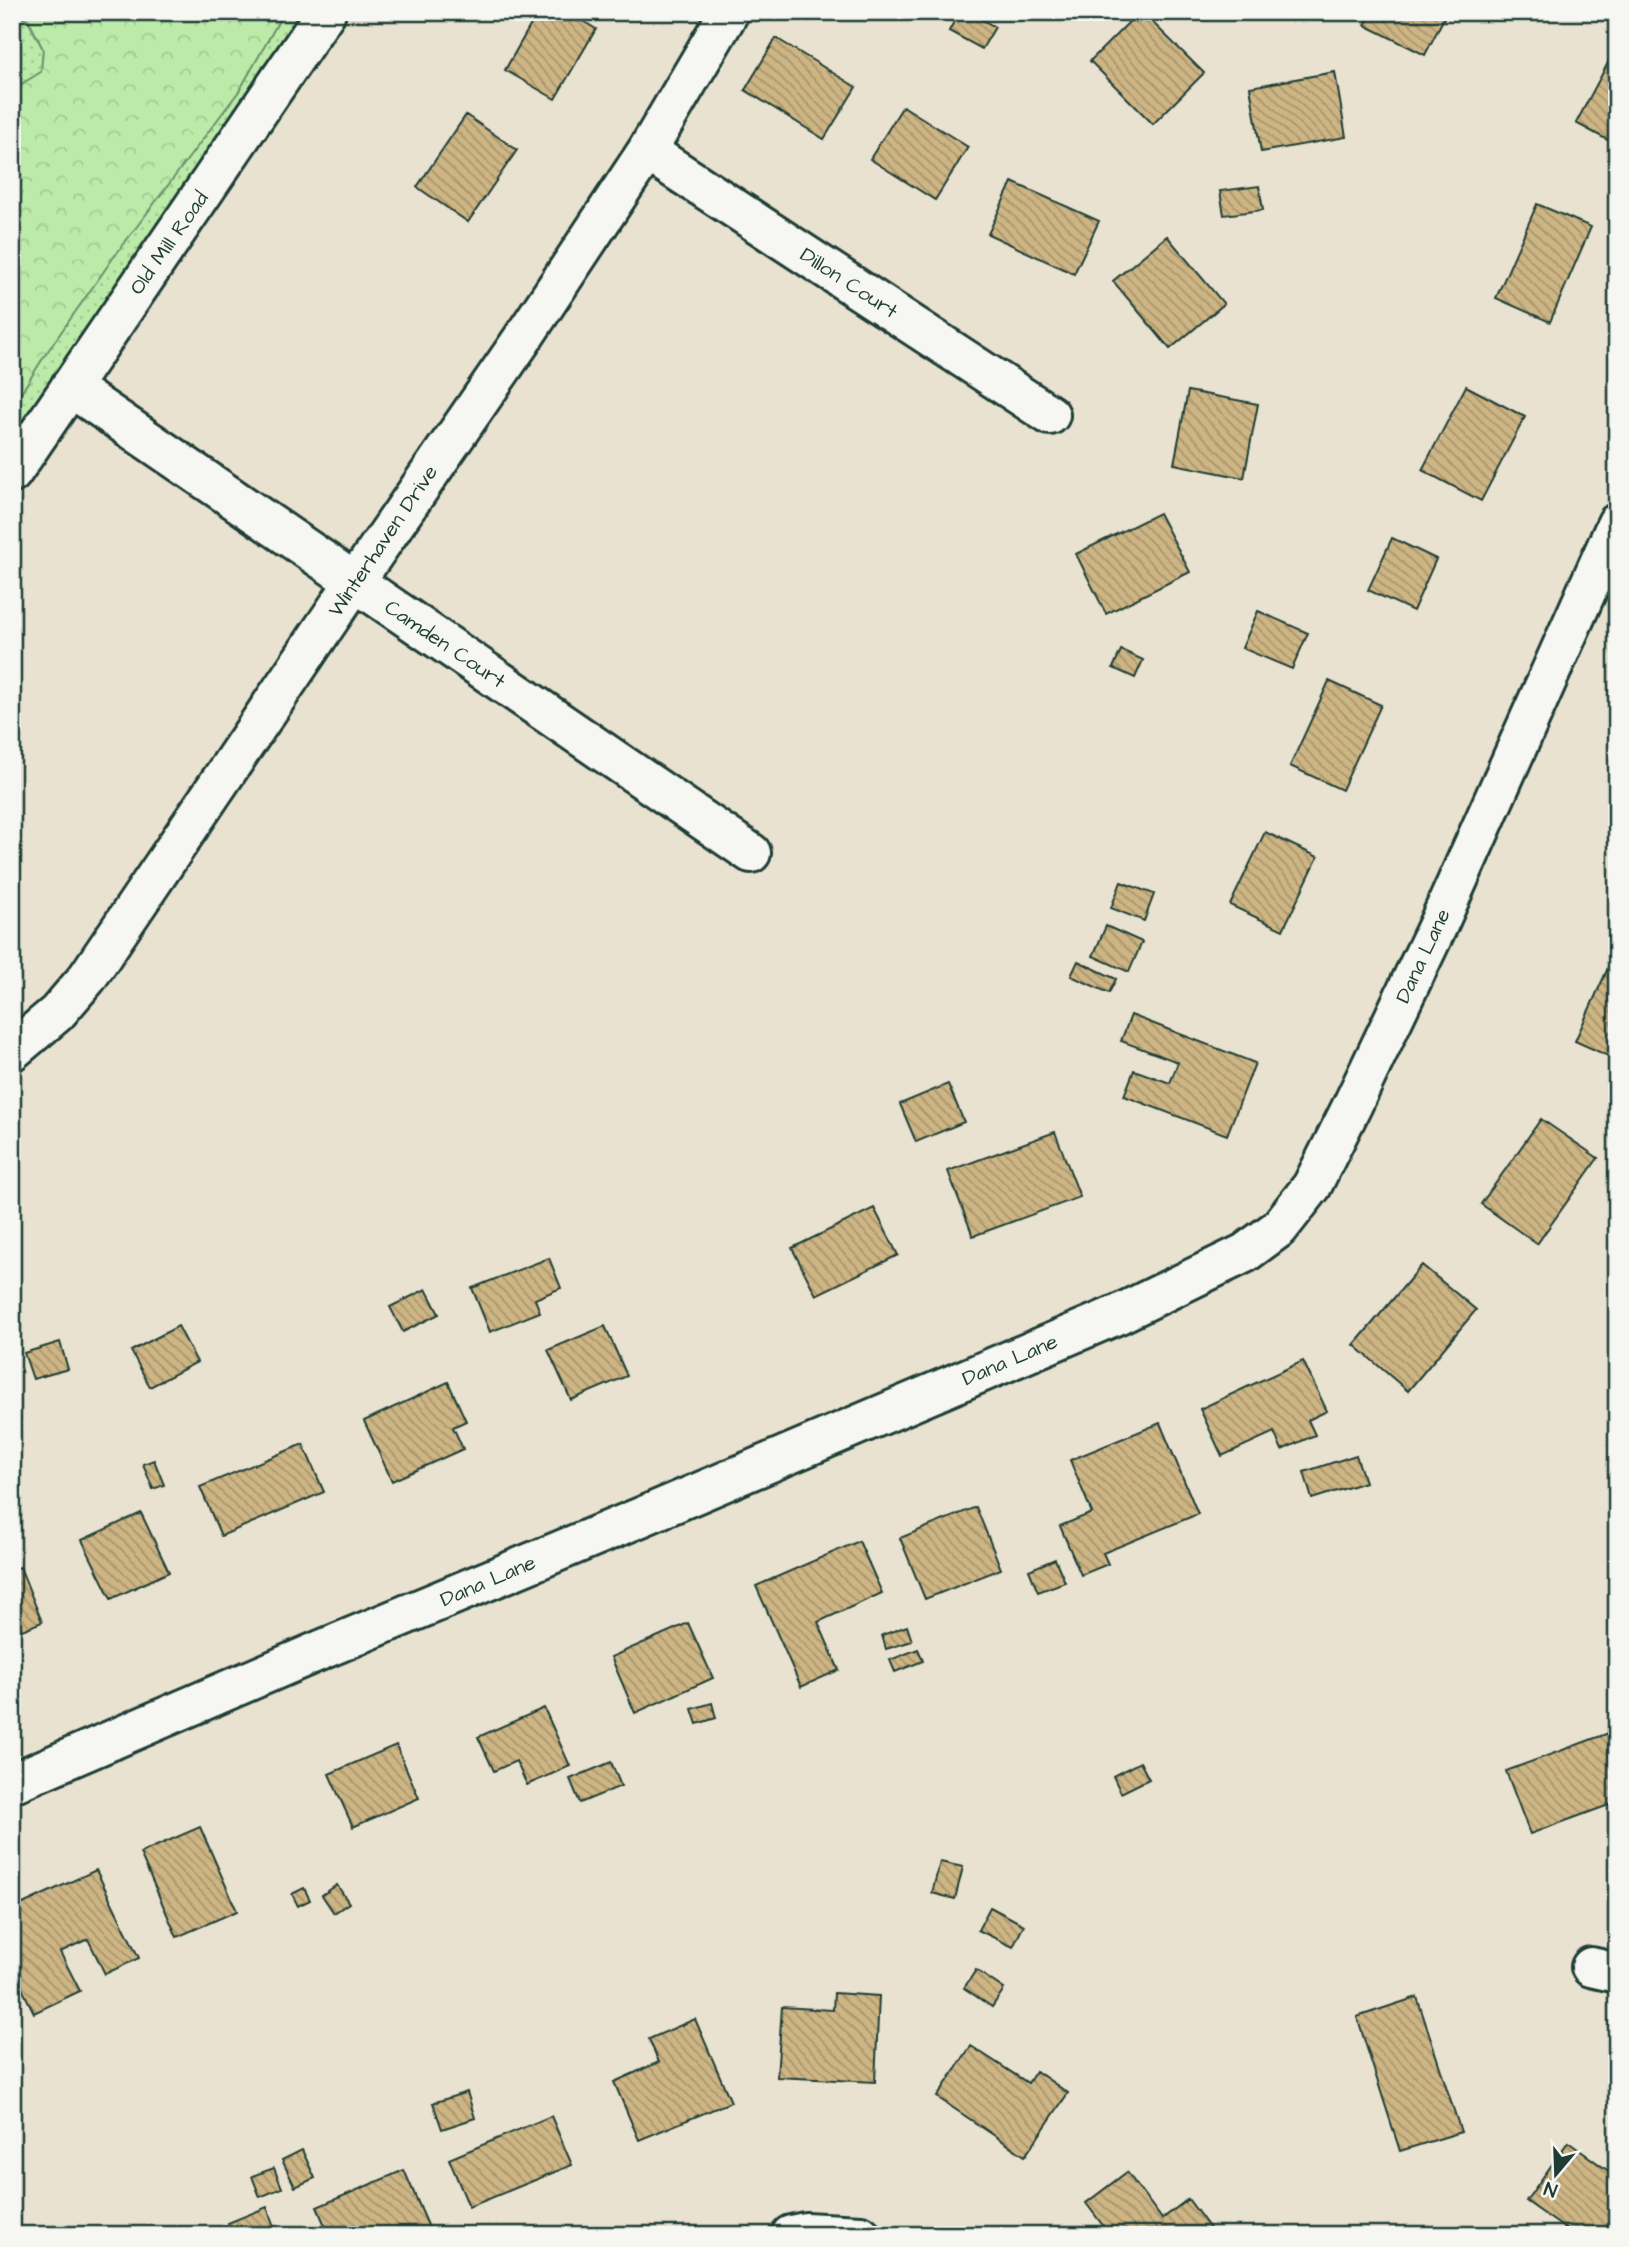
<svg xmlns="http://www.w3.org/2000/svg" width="1629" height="2247" font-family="'Architects Daughter',sans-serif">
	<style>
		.grass { fill: url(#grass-dots); stroke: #6e946e; stroke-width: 2 }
		.forest { fill: url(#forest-crowns); stroke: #6e946e; stroke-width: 2 }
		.building { fill: url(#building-back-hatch); stroke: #1f3d34; stroke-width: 2 }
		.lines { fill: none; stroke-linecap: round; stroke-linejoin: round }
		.minor-casing { stroke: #1f3d34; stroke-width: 44 }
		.minor { stroke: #f6f6f2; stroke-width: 38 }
		.labels { text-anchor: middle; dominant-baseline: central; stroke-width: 5; stroke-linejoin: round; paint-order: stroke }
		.street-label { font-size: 21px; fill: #1f3d34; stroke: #f6f6f2 }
	</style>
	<defs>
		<pattern id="grass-dots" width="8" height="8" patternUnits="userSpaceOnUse" patternTransform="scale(1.75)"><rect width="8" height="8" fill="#bceba9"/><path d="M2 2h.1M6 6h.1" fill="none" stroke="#a1ca92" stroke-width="1.8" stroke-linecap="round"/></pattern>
		<pattern id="forest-crowns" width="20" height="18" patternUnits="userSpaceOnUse" patternTransform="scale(1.75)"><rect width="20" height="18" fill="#bceba9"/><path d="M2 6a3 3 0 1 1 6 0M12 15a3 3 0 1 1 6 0" fill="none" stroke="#a1ca92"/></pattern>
		<pattern id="building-back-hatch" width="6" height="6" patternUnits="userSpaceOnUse" patternTransform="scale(1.75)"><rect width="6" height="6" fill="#ceb584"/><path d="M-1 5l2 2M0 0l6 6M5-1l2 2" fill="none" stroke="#a7946d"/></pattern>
	</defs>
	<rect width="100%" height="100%" fill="#eae2d1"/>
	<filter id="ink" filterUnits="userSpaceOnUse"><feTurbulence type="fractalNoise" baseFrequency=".0143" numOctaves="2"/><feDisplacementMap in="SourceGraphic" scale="14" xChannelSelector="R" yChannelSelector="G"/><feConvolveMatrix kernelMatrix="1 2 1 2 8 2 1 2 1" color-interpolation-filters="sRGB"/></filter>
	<g filter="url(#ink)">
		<path class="grass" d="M 282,12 L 302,12 L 12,437 L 12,407 L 45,355 L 113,258 L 239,91 L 281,17 Z
			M 12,15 L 27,19 L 43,49 L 41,72 L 12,90 Z"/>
		<path class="forest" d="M 12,12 L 282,12 L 281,17 L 239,91 L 113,258 L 45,355 L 12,407 L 12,90 L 41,72 L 43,49 L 28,19 L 12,15 Z"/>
		<path class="building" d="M 538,12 L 568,12 L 596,29 L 555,99 L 505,70 Z
			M 959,12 L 969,12 L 995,27 L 982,49 L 949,31 Z
			M 1139,12 L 1142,12 L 1204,73 L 1153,124 L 1090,61 Z
			M 1372,12 L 1447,12 L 1425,55 L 1365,25 Z
			M 776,38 L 856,87 L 824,139 L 745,90 Z
			M 1617,46 L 1617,145 L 1576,123 Z
			M 1335,72 L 1346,137 L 1261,152 L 1250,87 Z
			M 903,106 L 968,147 L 935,200 L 870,159 Z
			M 466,115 L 517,150 L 468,222 L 417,187 Z
			M 1012,182 L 1099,221 L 1074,274 L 988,234 Z
			M 1259,186 L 1263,210 L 1224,215 L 1220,191 Z
			M 1537,204 L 1591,227 L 1550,322 L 1496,298 Z
			M 1167,236 L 1224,304 L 1170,349 L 1113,281 Z
			M 1466,386 L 1525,417 L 1481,501 L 1422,470 Z
			M 1188,391 L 1258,404 L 1244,478 L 1174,464 Z
			M 1159,513 L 1190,572 L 1106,614 L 1076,554 Z
			M 1392,538 L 1436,559 L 1413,611 L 1368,590 Z
			M 1258,611 L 1308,633 L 1292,669 L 1242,648 Z
			M 1121,650 L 1143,660 L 1135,678 L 1113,668 Z
			M 1329,681 L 1381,705 L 1342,790 L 1290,766 Z
			M 1265,832 L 1318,857 L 1283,930 L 1230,905 Z
			M 1121,882 L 1154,894 L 1144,921 L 1111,908 Z
			M 1106,926 L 1142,942 L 1129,972 L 1093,956 Z
			M 1617,948 L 1617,1060 L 1575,1041 Z
			M 1078,961 L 1116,979 L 1109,993 L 1071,976 Z
			M 1131,1015 L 1255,1063 L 1227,1135 L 1124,1096 L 1134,1070 L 1170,1083 L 1178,1062 L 1121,1041 Z
			M 948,1084 L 964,1122 L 916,1142 L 900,1104 Z
			M 1541,1119 L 1598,1158 L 1537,1244 L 1481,1204 Z
			M 1055,1132 L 1080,1197 L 973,1236 L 948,1171 Z
			M 874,1208 L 898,1255 L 816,1295 L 792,1248 Z
			M 549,1258 L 561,1288 L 535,1299 L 540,1312 L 490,1332 L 472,1288 Z
			M 1422,1265 L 1476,1310 L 1408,1391 L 1354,1345 Z
			M 426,1289 L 439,1314 L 403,1332 L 390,1307 Z
			M 178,1326 L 197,1362 L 150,1387 L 131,1351 Z
			M 605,1326 L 627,1376 L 571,1400 L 548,1350 Z
			M 60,1342 L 68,1369 L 33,1379 L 24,1353 Z
			M 1303,1361 L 1327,1411 L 1308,1420 L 1315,1435 L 1282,1450 L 1274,1432 L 1222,1456 L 1200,1409 Z
			M 448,1382 L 466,1421 L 453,1427 L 463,1449 L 392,1481 L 364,1421 Z
			M 1160,1423 L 1198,1514 L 1103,1553 L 1108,1564 L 1081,1575 L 1060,1526 L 1092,1513 L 1070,1460 Z
			M 303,1444 L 324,1492 L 221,1536 L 200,1487 Z
			M 1356,1455 L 1365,1482 L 1312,1499 L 1304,1472 Z
			M 154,1460 L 164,1485 L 153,1489 L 143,1464 Z
			M 976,1507 L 1001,1569 L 925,1599 L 900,1538 Z
			M 141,1513 L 169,1572 L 111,1599 L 82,1540 Z
			M 859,1541 L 882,1593 L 818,1622 L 839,1670 L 801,1687 L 756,1586 Z
			M 1055,1559 L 1065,1582 L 1038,1592 L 1029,1570 Z
			M 20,1567 L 42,1622 L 12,1634 L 12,1570 Z
			M 688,1623 L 713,1678 L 635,1713 L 611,1657 Z
			M 907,1626 L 912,1641 L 886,1649 L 882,1635 Z
			M 918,1649 L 923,1661 L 895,1672 L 890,1660 Z
			M 712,1703 L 716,1718 L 697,1724 L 692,1709 Z
			M 544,1708 L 570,1766 L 527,1785 L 516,1761 L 494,1771 L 478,1737 Z
			M 1617,1730 L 1617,1802 L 1530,1834 L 1506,1771 Z
			M 396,1745 L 419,1798 L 353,1827 L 329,1774 Z
			M 611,1762 L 621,1786 L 580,1803 L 570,1779 Z
			M 1140,1762 L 1149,1779 L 1121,1793 L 1113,1776 Z
			M 200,1827 L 237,1911 L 177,1937 L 140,1853 Z
			M 940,1862 L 963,1867 L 955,1899 L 932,1893 Z
			M 96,1870 L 139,1958 L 105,1974 L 88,1939 L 60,1952 L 80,1991 L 34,2013 L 12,1968 L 12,1909 Z
			M 337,1885 L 349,1903 L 334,1913 L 322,1895 Z
			M 304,1888 L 310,1900 L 298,1906 L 292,1894 Z
			M 990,1907 L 1024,1925 L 1013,1947 L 978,1930 Z
			M 976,1970 L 1004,1989 L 992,2007 L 964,1988 Z
			M 834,1993 L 879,1996 L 875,2082 L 777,2077 L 782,2007 L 833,2010 Z
			M 1417,1997 L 1461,2132 L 1400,2151 L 1357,2017 Z
			M 695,2019 L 731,2102 L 639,2140 L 614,2082 L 659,2062 L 649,2039 Z
			M 971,2046 L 1028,2083 L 1036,2071 L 1068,2093 L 1025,2156 L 937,2097 Z
			M 467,2092 L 475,2118 L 442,2129 L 433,2103 Z
			M 551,2116 L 572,2165 L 469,2207 L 449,2159 Z
			M 1568,2142 L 1617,2177 L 1617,2235 L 1574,2235 L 1526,2201 Z
			M 302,2150 L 315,2178 L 295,2187 L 282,2160 Z
			M 274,2168 L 282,2188 L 260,2197 L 252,2176 Z
			M 404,2170 L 430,2230 L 419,2235 L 329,2235 L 317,2207 Z
			M 1127,2172 L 1162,2219 L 1188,2199 L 1214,2234 L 1110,2235 L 1086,2203 Z
			M 267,2207 L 277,2235 L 233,2235 L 228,2223 Z"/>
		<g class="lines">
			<g class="minor-casing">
				<path id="minor" d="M 647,151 L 1050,415
					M 70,387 L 751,853
					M 12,473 L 326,12
					M 12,1051 L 57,1013 L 87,978 L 354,583 L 521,341 L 647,151 L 729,12
					M 12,1783 L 321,1650 L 641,1517 L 1119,1314 L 1245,1253 L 1279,1228 L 1312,1186 L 1352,1106 L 1438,925 L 1617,523
					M 1591,1967 L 1617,1973
					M 791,2235 L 805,2232 L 861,2235"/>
			</g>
			<use href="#minor" class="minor"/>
		</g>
	</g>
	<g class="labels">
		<g class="street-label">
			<text transform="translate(169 243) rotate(-55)">Old Mill Road</text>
			<text transform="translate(849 283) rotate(33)">Dillon Court</text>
			<text transform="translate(383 541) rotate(-56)">Winterhaven Drive</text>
			<text transform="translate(445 644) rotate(34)">Camden Court</text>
			<text transform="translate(1423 956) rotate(-65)">Dana Lane</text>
			<text transform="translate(1010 1360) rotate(-23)">Dana Lane</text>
			<text transform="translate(488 1581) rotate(-23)">Dana Lane</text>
		</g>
	</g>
	<rect width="1629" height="2247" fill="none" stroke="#f6f6f2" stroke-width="42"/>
	<rect x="21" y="21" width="1587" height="2205" fill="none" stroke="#1f3d34" stroke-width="2.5" filter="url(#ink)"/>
	<g transform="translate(1556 2174) rotate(199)" stroke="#f6f6f2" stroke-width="5" paint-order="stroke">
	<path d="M0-5L12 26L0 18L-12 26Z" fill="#1f3d34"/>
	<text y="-10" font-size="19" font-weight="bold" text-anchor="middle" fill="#1f3d34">N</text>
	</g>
</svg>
